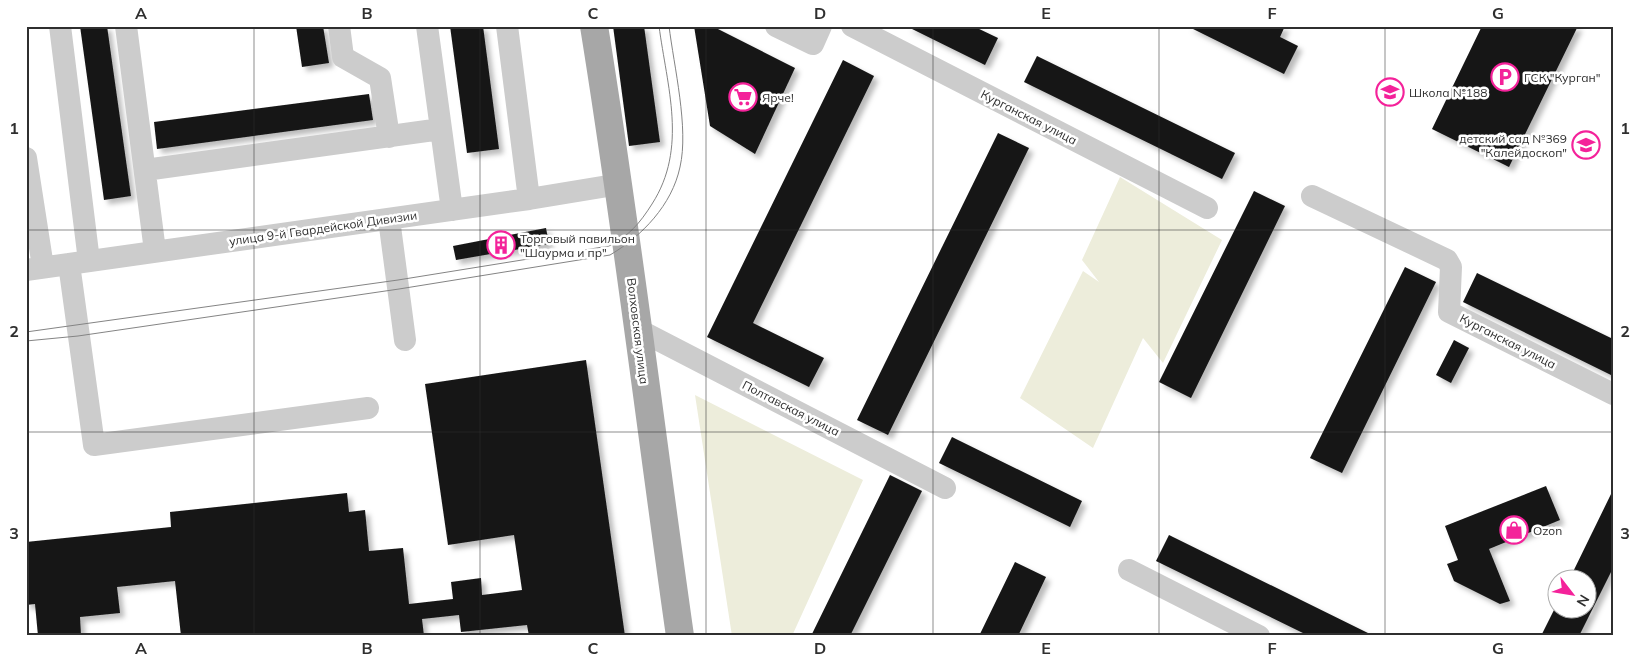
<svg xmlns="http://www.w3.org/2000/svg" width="1639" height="662" font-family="Mulish,sans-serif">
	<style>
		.green { fill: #ededdb }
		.building { fill: #161616; filter: url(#shadow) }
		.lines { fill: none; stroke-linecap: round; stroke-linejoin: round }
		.minor { stroke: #ccc; stroke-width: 22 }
		.major { stroke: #a7a7a7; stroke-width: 28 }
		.tram { stroke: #848484; stroke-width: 1 }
		.grid { fill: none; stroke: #2f2f2f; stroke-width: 1; stroke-opacity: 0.55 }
		.labels { text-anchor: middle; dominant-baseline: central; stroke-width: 5; stroke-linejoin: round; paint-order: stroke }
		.poi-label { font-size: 12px; fill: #2f2f2f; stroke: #fff; text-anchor: start }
		.street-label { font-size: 12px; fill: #2f2f2f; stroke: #fff }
		.neatline { fill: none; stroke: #2f2f2f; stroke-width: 2 }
		.grid-label { font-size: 16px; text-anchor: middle; font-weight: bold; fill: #2f2f2f }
	</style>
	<defs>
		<filter id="shadow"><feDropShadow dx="4.5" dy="4.5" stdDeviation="2.5" flood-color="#0004"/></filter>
	</defs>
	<rect width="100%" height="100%" fill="#fff"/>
	<path class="green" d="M 1120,177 L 1222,240 L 1163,363 L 1143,338 L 1093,448 L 1020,398 L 1083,271 L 1099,282 L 1082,260 Z
		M 695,395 L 863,480 L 792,636 L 732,636 Z"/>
	<path class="building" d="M 80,26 L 107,26 L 131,196 L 104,200 Z
		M 296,26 L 323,26 L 329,63 L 302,67 Z
		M 450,26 L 483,26 L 499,149 L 467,153 Z
		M 613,26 L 644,26 L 660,142 L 629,146 Z
		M 694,26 L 712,26 L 795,68 L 755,154 L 710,126 Z
		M 906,26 L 973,26 L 998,38 L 985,65 Z
		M 1187,26 L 1285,26 L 1280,37 L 1298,46 L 1284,74 Z
		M 1482,26 L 1578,26 L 1509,167 L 1432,129 Z
		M 1037,56 L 1235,153 L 1222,179 L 1024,82 Z
		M 843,60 L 874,76 L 753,323 L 824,358 L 809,387 L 707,337 Z
		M 369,94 L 373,120 L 157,149 L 154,122 Z
		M 998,133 L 1029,148 L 888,435 L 857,420 Z
		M 1254,191 L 1285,206 L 1191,398 L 1159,382 Z
		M 546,228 L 549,244 L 456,260 L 453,246 Z
		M 1405,267 L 1436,282 L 1342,473 L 1310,458 Z
		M 1477,273 L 1613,339 L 1613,376 L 1463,302 Z
		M 1454,340 L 1469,348 L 1451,383 L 1436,375 Z
		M 586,360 L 625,636 L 529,636 L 527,625 L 461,632 L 459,615 L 422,619 L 424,636 L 181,636 L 175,581 L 117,587 L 120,613 L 80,617 L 81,635 L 38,636 L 35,604 L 26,605 L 26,542 L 171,527 L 170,512 L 347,493 L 349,512 L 365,510 L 369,551 L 403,548 L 409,604 L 453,599 L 451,582 L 481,578 L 482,595 L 522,590 L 514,535 L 448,545 L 425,384 Z
		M 952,437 L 1082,501 L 1070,527 L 939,463 Z
		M 890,475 L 922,491 L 850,636 L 811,636 Z
		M 1546,486 L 1560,520 L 1489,549 L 1510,601 L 1500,604 L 1454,581 L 1447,564 L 1458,560 L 1445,526 Z
		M 1613,490 L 1613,568 L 1579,636 L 1541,636 L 1554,610 L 1586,610 L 1586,580 L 1569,580 Z
		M 1169,535 L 1374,636 L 1309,636 L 1156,561 Z
		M 1015,562 L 1046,577 L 1018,636 L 979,636 Z"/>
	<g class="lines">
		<path class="minor" d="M 60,26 L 89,261
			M 126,26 L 155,251
			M 339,26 L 343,57 L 380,78 L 389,137
			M 507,26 L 529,199
			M 776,26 L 813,44 L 821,26
			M 852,26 L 1207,208
			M 441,129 L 452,210
			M 26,158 L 43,267
			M 145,170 L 441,129 L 427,26
			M 1312,196 L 1447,260 L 1451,267 L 1449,312 L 1613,394
			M 389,219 L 405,340
			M 69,264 L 94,445 L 368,408
			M 26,270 L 529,199 L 620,184
			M 637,329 L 945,488
			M 1129,570 L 1259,636"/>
		<path class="major" d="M 594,26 C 627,229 651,433 680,636"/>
		<path class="tram" d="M 26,332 L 398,280 L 609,246 C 629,236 640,223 652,204 C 688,148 667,87 659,26
			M 26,341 L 78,336 L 399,289 L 610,255 C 642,236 672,205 680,167 C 689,128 674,67 669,26"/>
	</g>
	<path class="grid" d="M 254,26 L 254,636M 480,26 L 480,636M 706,26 L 706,636M 933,26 L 933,636M 1159,26 L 1159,636M 1385,26 L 1385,636M 26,230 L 1613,230M 26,432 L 1613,432"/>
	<defs>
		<g id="parking-ring" transform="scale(1.4375)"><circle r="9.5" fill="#fff" stroke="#f4229a" stroke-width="1.5"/><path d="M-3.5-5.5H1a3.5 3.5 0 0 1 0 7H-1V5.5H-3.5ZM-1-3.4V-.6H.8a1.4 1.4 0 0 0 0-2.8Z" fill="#f4229a"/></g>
		<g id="school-ring" transform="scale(1.4375)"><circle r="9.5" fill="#fff" stroke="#f4229a" stroke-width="1.5"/><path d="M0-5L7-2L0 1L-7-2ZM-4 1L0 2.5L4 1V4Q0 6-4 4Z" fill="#f4229a"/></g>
		<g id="supermarket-ring" transform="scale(1.4375)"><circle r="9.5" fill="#fff" stroke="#f4229a" stroke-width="1.5"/><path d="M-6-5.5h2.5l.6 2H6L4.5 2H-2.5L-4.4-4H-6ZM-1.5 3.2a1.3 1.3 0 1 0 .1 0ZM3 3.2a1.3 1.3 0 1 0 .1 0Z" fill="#f4229a"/></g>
		<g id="building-ring" transform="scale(1.4375)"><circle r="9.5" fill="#fff" stroke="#f4229a" stroke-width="1.5"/><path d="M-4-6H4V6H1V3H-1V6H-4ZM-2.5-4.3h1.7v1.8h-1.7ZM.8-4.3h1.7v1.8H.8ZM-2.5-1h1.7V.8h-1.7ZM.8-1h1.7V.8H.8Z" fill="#f4229a"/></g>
		<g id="shop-ring" transform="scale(1.4375)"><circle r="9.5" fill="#fff" stroke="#f4229a" stroke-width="1.5"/><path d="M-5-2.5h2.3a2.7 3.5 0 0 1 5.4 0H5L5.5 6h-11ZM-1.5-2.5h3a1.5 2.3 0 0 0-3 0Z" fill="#f4229a"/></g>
	</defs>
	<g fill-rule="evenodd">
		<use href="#parking-ring" x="1505" y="77"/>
		<use href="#school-ring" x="1390" y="92"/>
		<use href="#supermarket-ring" x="743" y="97"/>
		<use href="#school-ring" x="1586" y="145"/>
		<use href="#building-ring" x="501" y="245"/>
		<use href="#shop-ring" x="1514" y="530"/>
	</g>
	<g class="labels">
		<g class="poi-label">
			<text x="1524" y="77">ГСК "Курган"</text>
			<text x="1409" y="92">Школа №188</text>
			<text x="762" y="97">Ярче!</text>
			<text x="1567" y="138" text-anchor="end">детский сад №369<tspan x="1567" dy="14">"Калейдоскоп"</tspan></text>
			<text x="520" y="238">Торговый павильон<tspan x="520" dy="14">"Шаурма и пр"</tspan></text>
			<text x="1533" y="530">Ozon</text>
		</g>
		<g class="street-label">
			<text transform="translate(1029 117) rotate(27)">Курганская улица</text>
			<text transform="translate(323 228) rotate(-8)">улица 9-й Гвардейской Дивизии</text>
			<text transform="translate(638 331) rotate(83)">Волховская улица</text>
			<text transform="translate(1508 341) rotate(27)">Курганская улица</text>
			<text transform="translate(791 408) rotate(27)">Полтавская улица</text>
		</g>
	</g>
	<rect width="1639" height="662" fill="none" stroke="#ffffff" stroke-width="55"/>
	<g transform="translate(1572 594) rotate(121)"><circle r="24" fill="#ffffff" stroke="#acacac"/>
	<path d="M0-4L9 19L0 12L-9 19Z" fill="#f4229a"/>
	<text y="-8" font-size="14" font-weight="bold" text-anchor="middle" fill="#2f2f2f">N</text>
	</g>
	<rect x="28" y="28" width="1584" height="606" class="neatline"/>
	<g class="grid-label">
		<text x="141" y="19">A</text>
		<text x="367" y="19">B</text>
		<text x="593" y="19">C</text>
		<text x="820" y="19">D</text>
		<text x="1046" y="19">E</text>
		<text x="1272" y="19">F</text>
		<text x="1498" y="19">G</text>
		<text x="14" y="134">1</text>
		<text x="1625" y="134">1</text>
		<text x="14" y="337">2</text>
		<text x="1625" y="337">2</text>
		<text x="14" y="539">3</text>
		<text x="1625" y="539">3</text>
		<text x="141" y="654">A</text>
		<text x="367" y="654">B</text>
		<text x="593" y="654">C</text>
		<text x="820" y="654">D</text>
		<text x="1046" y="654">E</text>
		<text x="1272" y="654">F</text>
		<text x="1498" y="654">G</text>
	</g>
</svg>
